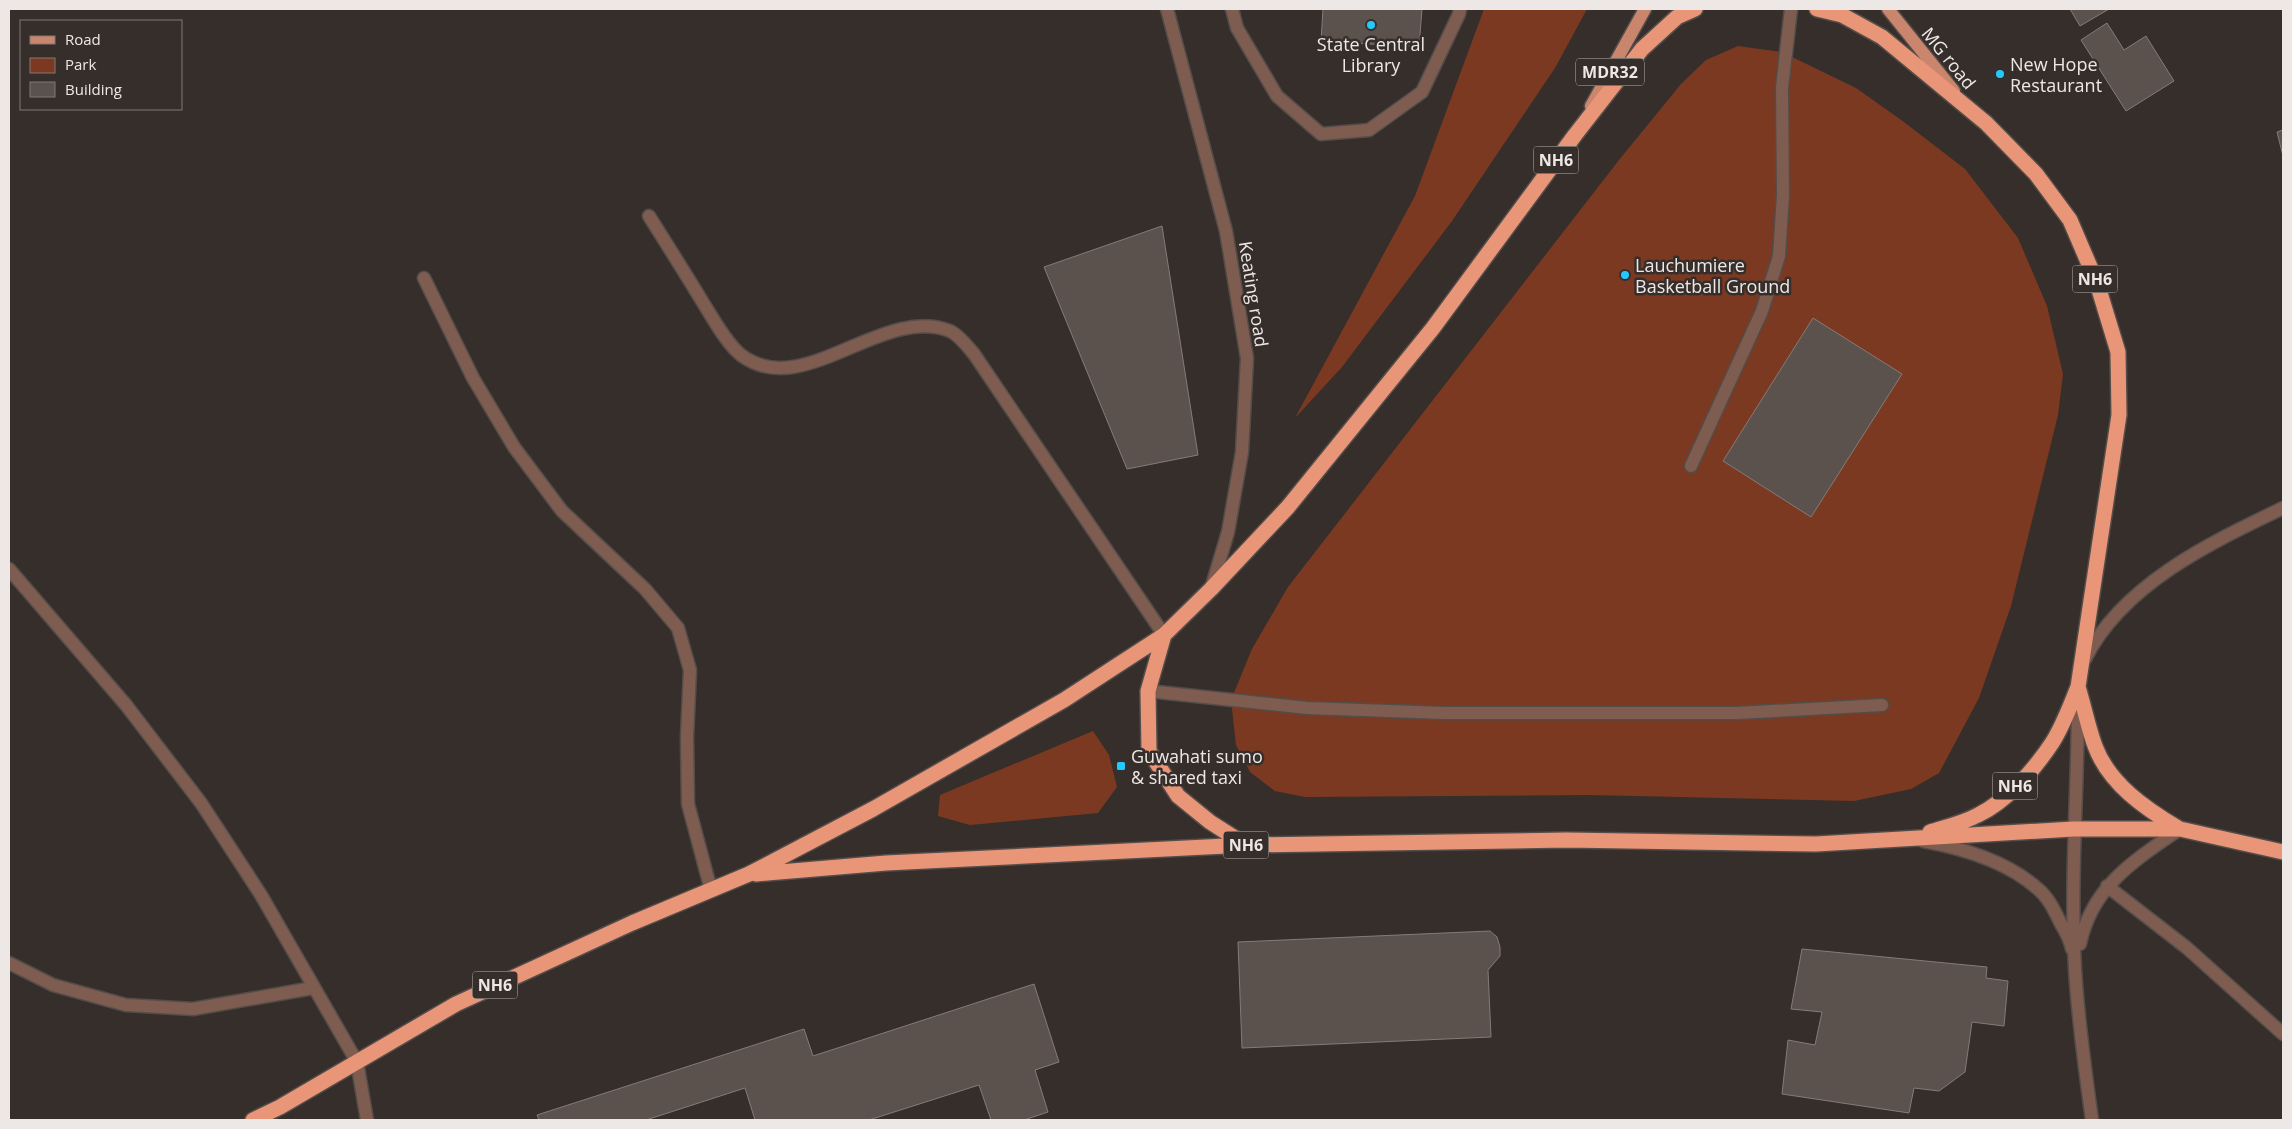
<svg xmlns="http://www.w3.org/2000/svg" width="2292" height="1129" font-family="'Open Sans',sans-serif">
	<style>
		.green { fill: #7c3921 }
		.building { fill: #5b524e; stroke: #857b78 }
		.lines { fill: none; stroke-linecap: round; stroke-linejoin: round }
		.minor-casing { stroke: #534c49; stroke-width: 15 }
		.major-casing { stroke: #534c49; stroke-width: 15 }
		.highway-casing { stroke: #534c49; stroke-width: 18 }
		.minor { stroke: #7e5c50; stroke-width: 12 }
		.major { stroke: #ca856d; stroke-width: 12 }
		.highway { stroke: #e89578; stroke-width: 15 }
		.poi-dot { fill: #23c9fe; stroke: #362e2b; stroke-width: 2 }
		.labels { text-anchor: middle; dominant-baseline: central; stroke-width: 5; stroke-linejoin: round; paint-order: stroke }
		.shield { fill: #362e2b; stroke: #b6b0ae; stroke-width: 1 }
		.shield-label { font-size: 16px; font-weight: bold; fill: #ede8e6 }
		.poi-label { font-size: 18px; fill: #ede8e6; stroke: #362e2b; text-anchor: start }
		.street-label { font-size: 18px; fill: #ede8e6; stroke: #362e2b }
	</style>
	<rect width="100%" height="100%" fill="#362e2b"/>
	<path class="green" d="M 1484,9 L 1587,9 L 1555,68 L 1452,221 L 1342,367 L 1295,418 L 1415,196 Z
		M 1738,46 L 1782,52 L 1856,88 L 1904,122 L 1965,169 L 2018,238 L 2047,306 L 2063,374 L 2058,415 L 2011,606 L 1979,698 L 1939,773 L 1911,789 L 1854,801 L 1590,795 L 1305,797 L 1275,791 L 1250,772 L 1236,745 L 1231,700 L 1252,649 L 1288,587 L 1619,160 L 1681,84 L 1706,60 Z
		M 1093,731 L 1109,755 L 1117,787 L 1098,813 L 970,825 L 938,816 L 940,795 Z"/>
	<path class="building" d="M 1323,9 L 1422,9 L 1419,47 L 1321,41 Z
		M 2070,9 L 2109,9 L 2080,26 Z
		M 2107,23 L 2124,50 L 2146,36 L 2174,81 L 2126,111 L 2081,40 Z
		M 2283,130 L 2283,156 L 2277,132 Z
		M 1162,226 L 1198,455 L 1127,469 L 1044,267 Z
		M 1813,318 L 1902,374 L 1811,517 L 1723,461 Z
		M 1490,931 L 1497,937 L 1500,947 L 1500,956 L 1488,970 L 1491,1037 L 1242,1048 L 1238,942 Z
		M 1802,949 L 1987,967 L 1986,978 L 2008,981 L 2004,1026 L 1972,1022 L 1965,1072 L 1939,1091 L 1914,1088 L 1909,1113 L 1782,1094 L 1788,1040 L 1815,1045 L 1822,1012 L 1791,1009 Z
		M 1034,984 L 1059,1062 L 1035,1070 L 1048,1112 L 1024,1120 L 991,1120 L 979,1085 L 869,1120 L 755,1120 L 745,1088 L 646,1120 L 539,1120 L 537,1115 L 804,1029 L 813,1056 Z"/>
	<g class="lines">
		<g class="minor-casing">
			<path id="minor" d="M 1167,9 L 1226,231 L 1247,358 L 1242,452 L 1228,532 L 1211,589
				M 1232,9 L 1237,28 L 1277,96 L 1321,134 L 1369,130 L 1422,92 L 1459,14 L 1460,9
				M 649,216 C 668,246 687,276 705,306 C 714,320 727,344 741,355 C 803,402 882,304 950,331 C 959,335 968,347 974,354 L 1164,635
				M 424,278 L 473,378 L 514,447 L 562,511 L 645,589 L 678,628 L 690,670 L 687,737 L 688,804 L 711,890
				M 1691,466 L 1762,311 L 1779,256 L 1783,195 L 1782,88 L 1791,9
				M 9,569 L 126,705 L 201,803 L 261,895 L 357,1062 L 367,1120
				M 2085,659 C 2123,584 2210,543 2283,508
				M 1148,691 L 1307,708 L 1444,713 L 1737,713 L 1882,705
				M 2078,699 C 2078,789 2070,879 2075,969 C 2078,1020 2085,1070 2092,1120
				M 1923,841 C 1962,848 2008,862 2038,889 C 2049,898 2055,912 2061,924 C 2066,932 2070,940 2072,949
				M 2107,886 L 2187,948 L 2283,1034
				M 2080,944 C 2092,886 2135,860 2180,829
				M 9,963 L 53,985 L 126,1005 L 193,1009 L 313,988"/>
		</g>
		<g class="major-casing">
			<path id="major" d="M 1888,9 L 1954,91
				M 1591,106 L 1645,9"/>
		</g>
		<g class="highway-casing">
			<path id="highway" d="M 1695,9 L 1677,17 L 1642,49 L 1575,135 L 1433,328 L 1288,507 L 1211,589 L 1164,635 L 1148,691 L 1149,751 L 1178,796 L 1210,822 L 1246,845 L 1567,840 L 1816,844 L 2073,829 L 2180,829 L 2283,852
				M 1817,9 L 1842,15 L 1882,37 L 1986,123 L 2036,174 L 2070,220 L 2097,283 L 2118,352 L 2119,415 L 2078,687 C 2070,706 2063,726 2052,743 C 2034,770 2007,801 1978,815 C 1963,823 1946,827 1930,832
				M 2078,687 C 2084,706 2088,727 2095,746 C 2109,784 2146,809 2178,828
				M 756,874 L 886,863 L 1246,845
				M 253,1120 L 280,1107 L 456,1004 L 632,923 L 749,874 L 873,809 L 1064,700 L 1164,635"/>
		</g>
		<use href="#minor" class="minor"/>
		<use href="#major" class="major"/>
		<use href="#highway" class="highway"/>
	</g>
	<g class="poi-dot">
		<circle cx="1371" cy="25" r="5"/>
		<circle cx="2000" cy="74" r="5"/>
		<circle cx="1625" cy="275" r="5"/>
		<rect x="1116" y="761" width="10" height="10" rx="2.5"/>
	</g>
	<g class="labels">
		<g class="shield">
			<rect x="1576" y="58.5" width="68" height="27" rx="4"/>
			<rect x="1533.5" y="146.5" width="45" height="27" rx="4"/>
			<rect x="2072.5" y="265.5" width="45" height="27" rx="4"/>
			<rect x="1992.5" y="772.5" width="45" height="27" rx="4"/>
			<rect x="1223.5" y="831.5" width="45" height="27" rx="4"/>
			<rect x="472.5" y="971.5" width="45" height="27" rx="4"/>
		</g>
		<g class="shield-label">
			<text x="1610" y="72">MDR32</text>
			<text x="1556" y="160">NH6</text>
			<text x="2095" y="279">NH6</text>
			<text x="2015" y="786">NH6</text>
			<text x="1246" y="845">NH6</text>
			<text x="495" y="985">NH6</text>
		</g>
		<g class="poi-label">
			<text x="1371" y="44" text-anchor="middle">State Central<tspan x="1371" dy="21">Library</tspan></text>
			<text x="2010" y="64">New Hope<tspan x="2010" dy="21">Restaurant</tspan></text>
			<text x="1635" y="265">Lauchumiere<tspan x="1635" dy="21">Basketball Ground</tspan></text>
			<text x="1131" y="756">Guwahati sumo<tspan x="1131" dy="21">&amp; shared taxi</tspan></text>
		</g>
		<g class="street-label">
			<text transform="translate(1949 58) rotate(51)">MG road</text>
			<text transform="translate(1254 294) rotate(81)">Keating road</text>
		</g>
	</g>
	<rect width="2292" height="1129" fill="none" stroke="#ede8e6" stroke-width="20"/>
	<rect x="20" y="20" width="162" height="90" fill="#362e2b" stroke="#7f7876"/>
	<rect x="30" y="36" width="25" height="8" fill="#ca856d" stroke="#7f7876"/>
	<text x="65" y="45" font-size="15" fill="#ede8e6">Road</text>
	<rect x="30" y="58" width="25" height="15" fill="#7c3921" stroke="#7f7876"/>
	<text x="65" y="70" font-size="15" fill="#ede8e6">Park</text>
	<rect x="30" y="82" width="25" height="15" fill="#5b524e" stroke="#7f7876"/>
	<text x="65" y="95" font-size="15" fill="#ede8e6">Building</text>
</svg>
